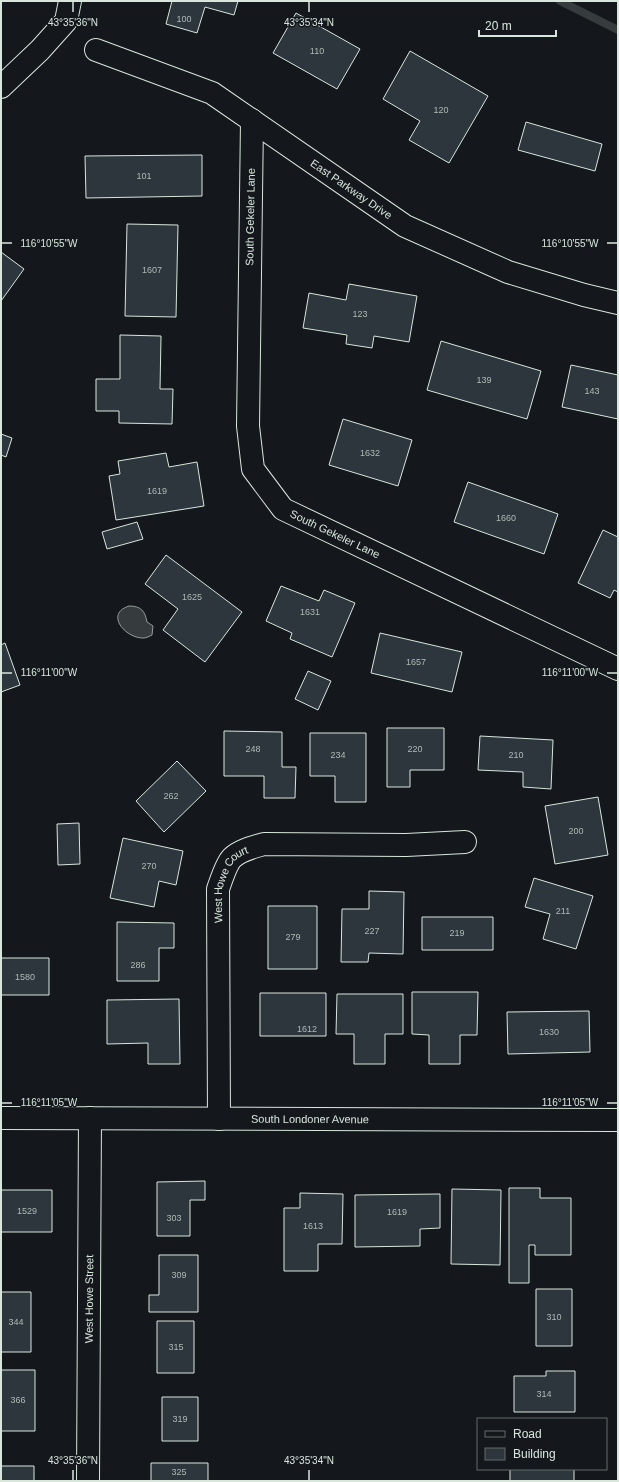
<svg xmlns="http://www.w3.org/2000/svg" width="619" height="1482" font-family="Helvetica,sans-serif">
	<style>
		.water { fill: #363b3e; stroke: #939e99 }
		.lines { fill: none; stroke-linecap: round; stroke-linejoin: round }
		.stream { stroke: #363b3e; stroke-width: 8 }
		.building { fill: #2c363c; stroke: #d8e6dc }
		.street-casing { stroke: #d8e6dc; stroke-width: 24 }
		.street { stroke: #14181c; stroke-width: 22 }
		.ticks { fill: none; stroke: #d8e6dc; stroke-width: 1.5 }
		.labels { text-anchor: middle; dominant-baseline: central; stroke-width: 3; stroke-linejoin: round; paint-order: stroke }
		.number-label { font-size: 9px; fill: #adbab4 }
		.street-label { font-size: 11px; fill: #d8e6dc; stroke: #14181c }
		.ticks-label { font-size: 10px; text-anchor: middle; fill: #d8e6dc; stroke: #14181c; stroke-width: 3; stroke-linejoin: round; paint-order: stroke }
	</style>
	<rect width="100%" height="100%" fill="#14181c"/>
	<path class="water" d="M 129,606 C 141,606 145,611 147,622 L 153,626 L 152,635 C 150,636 146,638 144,638 C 126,639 104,614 129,606 Z"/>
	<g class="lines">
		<path class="stream" d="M 560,1 L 618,30"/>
	</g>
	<path class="building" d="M 172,1 L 238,1 L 234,15 L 205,7 L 197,33 L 166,24 Z
		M 296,13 L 360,49 L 337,89 L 273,53 Z
		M 410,51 L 488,96 L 449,163 L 409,140 L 420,121 L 383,99 Z
		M 526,122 L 602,144 L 595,171 L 518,150 Z
		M 202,155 L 202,196 L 86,198 L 85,156 Z
		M 127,224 L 178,225 L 176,317 L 125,316 Z
		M 1,252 L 24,269 L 1,301 Z
		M 349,284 L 417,296 L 409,342 L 374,336 L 372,348 L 346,344 L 347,335 L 303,328 L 309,293 L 346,300 Z
		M 120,335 L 161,336 L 160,389 L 173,389 L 172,424 L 119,423 L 119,411 L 96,411 L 96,379 L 120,379 Z
		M 441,341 L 541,371 L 527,419 L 427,390 Z
		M 571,365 L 618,375 L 618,419 L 562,407 Z
		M 343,419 L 412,440 L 398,486 L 329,465 Z
		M 1,434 L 12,438 L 6,457 L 1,455 Z
		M 166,453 L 169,467 L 197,462 L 204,506 L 116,520 L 109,476 L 120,474 L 118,461 Z
		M 468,482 L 558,514 L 544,554 L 454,522 Z
		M 137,522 L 143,539 L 107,549 L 102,532 Z
		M 603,530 L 618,537 L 618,592 L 614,590 L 610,598 L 578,583 Z
		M 166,555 L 242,612 L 205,662 L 163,630 L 178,609 L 145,584 Z
		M 281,586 L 319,601 L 324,590 L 355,603 L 332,657 L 290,639 L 292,633 L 266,621 Z
		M 380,633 L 462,652 L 452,692 L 371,673 Z
		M 5,643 L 20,685 L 1,692 L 1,645 Z
		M 308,671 L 331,681 L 318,710 L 295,699 Z
		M 387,728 L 444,728 L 444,770 L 410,770 L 410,787 L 387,787 Z
		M 224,731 L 282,732 L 282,767 L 296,767 L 295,798 L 264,798 L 264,776 L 224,776 Z
		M 310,733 L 366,733 L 366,802 L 335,802 L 335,776 L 310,776 Z
		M 480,736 L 553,740 L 551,789 L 523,787 L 523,772 L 478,770 Z
		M 177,761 L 206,791 L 164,832 L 136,801 Z
		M 598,797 L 608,855 L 555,864 L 545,806 Z
		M 79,823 L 80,864 L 58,865 L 57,824 Z
		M 123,838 L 183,851 L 176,885 L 159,881 L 154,907 L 110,898 Z
		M 534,878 L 593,896 L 576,949 L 543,939 L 550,914 L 525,907 Z
		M 369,891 L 404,892 L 403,954 L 369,953 L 368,962 L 341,962 L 342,909 L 369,909 Z
		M 268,906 L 317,906 L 317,969 L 268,969 Z
		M 422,917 L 493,917 L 493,950 L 422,950 Z
		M 117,922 L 174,923 L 174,948 L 159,948 L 159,981 L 117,981 Z
		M 1,958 L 49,958 L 49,995 L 1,995 Z
		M 412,992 L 478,992 L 477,1035 L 460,1035 L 460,1064 L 429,1064 L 429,1035 L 412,1034 Z
		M 260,993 L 326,993 L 326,1036 L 260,1036 Z
		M 337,994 L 403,994 L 403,1034 L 385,1034 L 385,1064 L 354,1064 L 354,1034 L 336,1034 Z
		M 179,999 L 180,1064 L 148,1064 L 148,1043 L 107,1044 L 107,1000 Z
		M 589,1011 L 590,1052 L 508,1054 L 507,1012 Z
		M 205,1181 L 205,1200 L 190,1200 L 190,1236 L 157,1236 L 157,1182 Z
		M 509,1188 L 540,1188 L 540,1198 L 571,1198 L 571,1255 L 535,1255 L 535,1245 L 529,1245 L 529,1283 L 509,1283 Z
		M 452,1189 L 501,1190 L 500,1265 L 451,1264 Z
		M 1,1190 L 52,1190 L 52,1232 L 1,1232 Z
		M 300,1193 L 343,1194 L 342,1244 L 318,1244 L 318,1271 L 284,1271 L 284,1208 L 300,1208 Z
		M 440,1194 L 440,1228 L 420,1229 L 420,1246 L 355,1247 L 355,1195 Z
		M 159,1255 L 198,1255 L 198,1312 L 149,1312 L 149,1295 L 159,1295 Z
		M 536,1289 L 572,1289 L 572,1346 L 536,1346 Z
		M 1,1292 L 31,1292 L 31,1352 L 1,1352 Z
		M 157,1321 L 194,1321 L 194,1373 L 157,1373 Z
		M 1,1370 L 35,1370 L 35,1431 L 1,1431 Z
		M 546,1371 L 575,1371 L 575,1412 L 514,1412 L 514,1376 L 546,1376 Z
		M 162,1397 L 198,1397 L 198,1441 L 162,1441 Z
		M 151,1463 L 208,1463 L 208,1481 L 151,1481 Z
		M 1,1466 L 34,1466 L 34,1481 L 1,1481 Z
		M 510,1469 L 574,1469 L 574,1481 L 510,1481 Z"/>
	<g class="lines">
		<g class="street-casing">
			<g id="street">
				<path id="s1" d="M 96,50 L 212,93 L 405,226 L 508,272 L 584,295 L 618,303"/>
				<path d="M 1,87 L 40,50 L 66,21 L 70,1"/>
				<path id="s2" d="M 252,120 L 248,426 L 253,469 L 283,509 L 618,669"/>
				<path id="s3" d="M 1,1118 L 618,1120"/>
				<path id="s4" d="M 219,1119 L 218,889 C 221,881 226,864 232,858 C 240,850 254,847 264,844 L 406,845 L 465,842"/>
				<path id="s5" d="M 88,1481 L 90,1118"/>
			</g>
		</g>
		<use href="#street" class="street"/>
	</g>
	<path class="ticks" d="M 73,2 L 73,12M 309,2 L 309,12M 2,243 L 12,243M 607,243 L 617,243M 2,673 L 12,673M 607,673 L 617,673M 2,1103 L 12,1103M 607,1103 L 617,1103M 73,1470 L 73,1480M 309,1470 L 309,1480"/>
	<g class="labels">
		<g class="number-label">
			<text x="184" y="19">100</text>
			<text x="317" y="51">110</text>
			<text x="441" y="110">120</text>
			<text x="144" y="176">101</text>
			<text x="152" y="270">1607</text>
			<text x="360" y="314">123</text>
			<text x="484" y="380">139</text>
			<text x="592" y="391">143</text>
			<text x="370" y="453">1632</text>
			<text x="157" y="491">1619</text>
			<text x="506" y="518">1660</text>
			<text x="192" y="597">1625</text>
			<text x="310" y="612">1631</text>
			<text x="416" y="662">1657</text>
			<text x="253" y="749">248</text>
			<text x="415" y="749">220</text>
			<text x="338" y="755">234</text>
			<text x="516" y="755">210</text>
			<text x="171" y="796">262</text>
			<text x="576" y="831">200</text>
			<text x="149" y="866">270</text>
			<text x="563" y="911">211</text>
			<text x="372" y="931">227</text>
			<text x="457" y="933">219</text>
			<text x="293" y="937">279</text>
			<text x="138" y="965">286</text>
			<text x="25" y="977">1580</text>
			<text x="307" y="1029">1612</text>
			<text x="549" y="1032">1630</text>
			<text x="27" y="1211">1529</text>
			<text x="397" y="1212">1619</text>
			<text x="174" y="1218">303</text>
			<text x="313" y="1226">1613</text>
			<text x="179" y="1275">309</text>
			<text x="554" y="1317">310</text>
			<text x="16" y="1322">344</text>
			<text x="176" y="1347">315</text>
			<text x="544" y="1394">314</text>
			<text x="18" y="1400">366</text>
			<text x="180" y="1419">319</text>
			<text x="179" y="1472">325</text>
		</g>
		<g class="street-label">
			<text stroke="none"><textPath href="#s1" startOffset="293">East Parkway Drive</textPath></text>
			<text transform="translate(250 217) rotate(-89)">South Gekeler Lane</text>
			<text stroke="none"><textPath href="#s2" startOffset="457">South Gekeler Lane</textPath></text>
			<text stroke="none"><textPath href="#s4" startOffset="239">West Howe Court</textPath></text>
			<text stroke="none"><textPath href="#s3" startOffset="309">South Londoner Avenue</textPath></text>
			<text stroke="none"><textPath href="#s5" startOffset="182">West Howe Street</textPath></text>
		</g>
	</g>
	<g class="ticks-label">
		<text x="73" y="26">43°35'36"N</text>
		<text x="309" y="26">43°35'34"N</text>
		<text x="570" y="247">116°10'55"W</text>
		<text x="49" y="247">116°10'55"W</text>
		<text x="570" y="676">116°11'00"W</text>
		<text x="49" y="676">116°11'00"W</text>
		<text x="49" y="1106">116°11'05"W</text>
		<text x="570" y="1106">116°11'05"W</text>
		<text x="73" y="1464">43°35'36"N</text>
		<text x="309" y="1464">43°35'34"N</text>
	</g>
	<rect width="619" height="1482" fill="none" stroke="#d8e6dc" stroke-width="4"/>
	<rect x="477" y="1418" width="130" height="52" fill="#14181c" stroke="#626a69"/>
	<rect x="485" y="1431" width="20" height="6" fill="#14181c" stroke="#626a69"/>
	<text x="513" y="1438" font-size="12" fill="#d8e6dc">Road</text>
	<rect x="485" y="1448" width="20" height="12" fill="#2c363c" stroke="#626a69"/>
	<text x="513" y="1458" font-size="12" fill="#d8e6dc">Building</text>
	<path d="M479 30v6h77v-6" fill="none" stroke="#d8e6dc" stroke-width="2"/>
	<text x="485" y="30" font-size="12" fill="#d8e6dc" stroke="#14181c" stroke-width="3" paint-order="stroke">20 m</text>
</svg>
